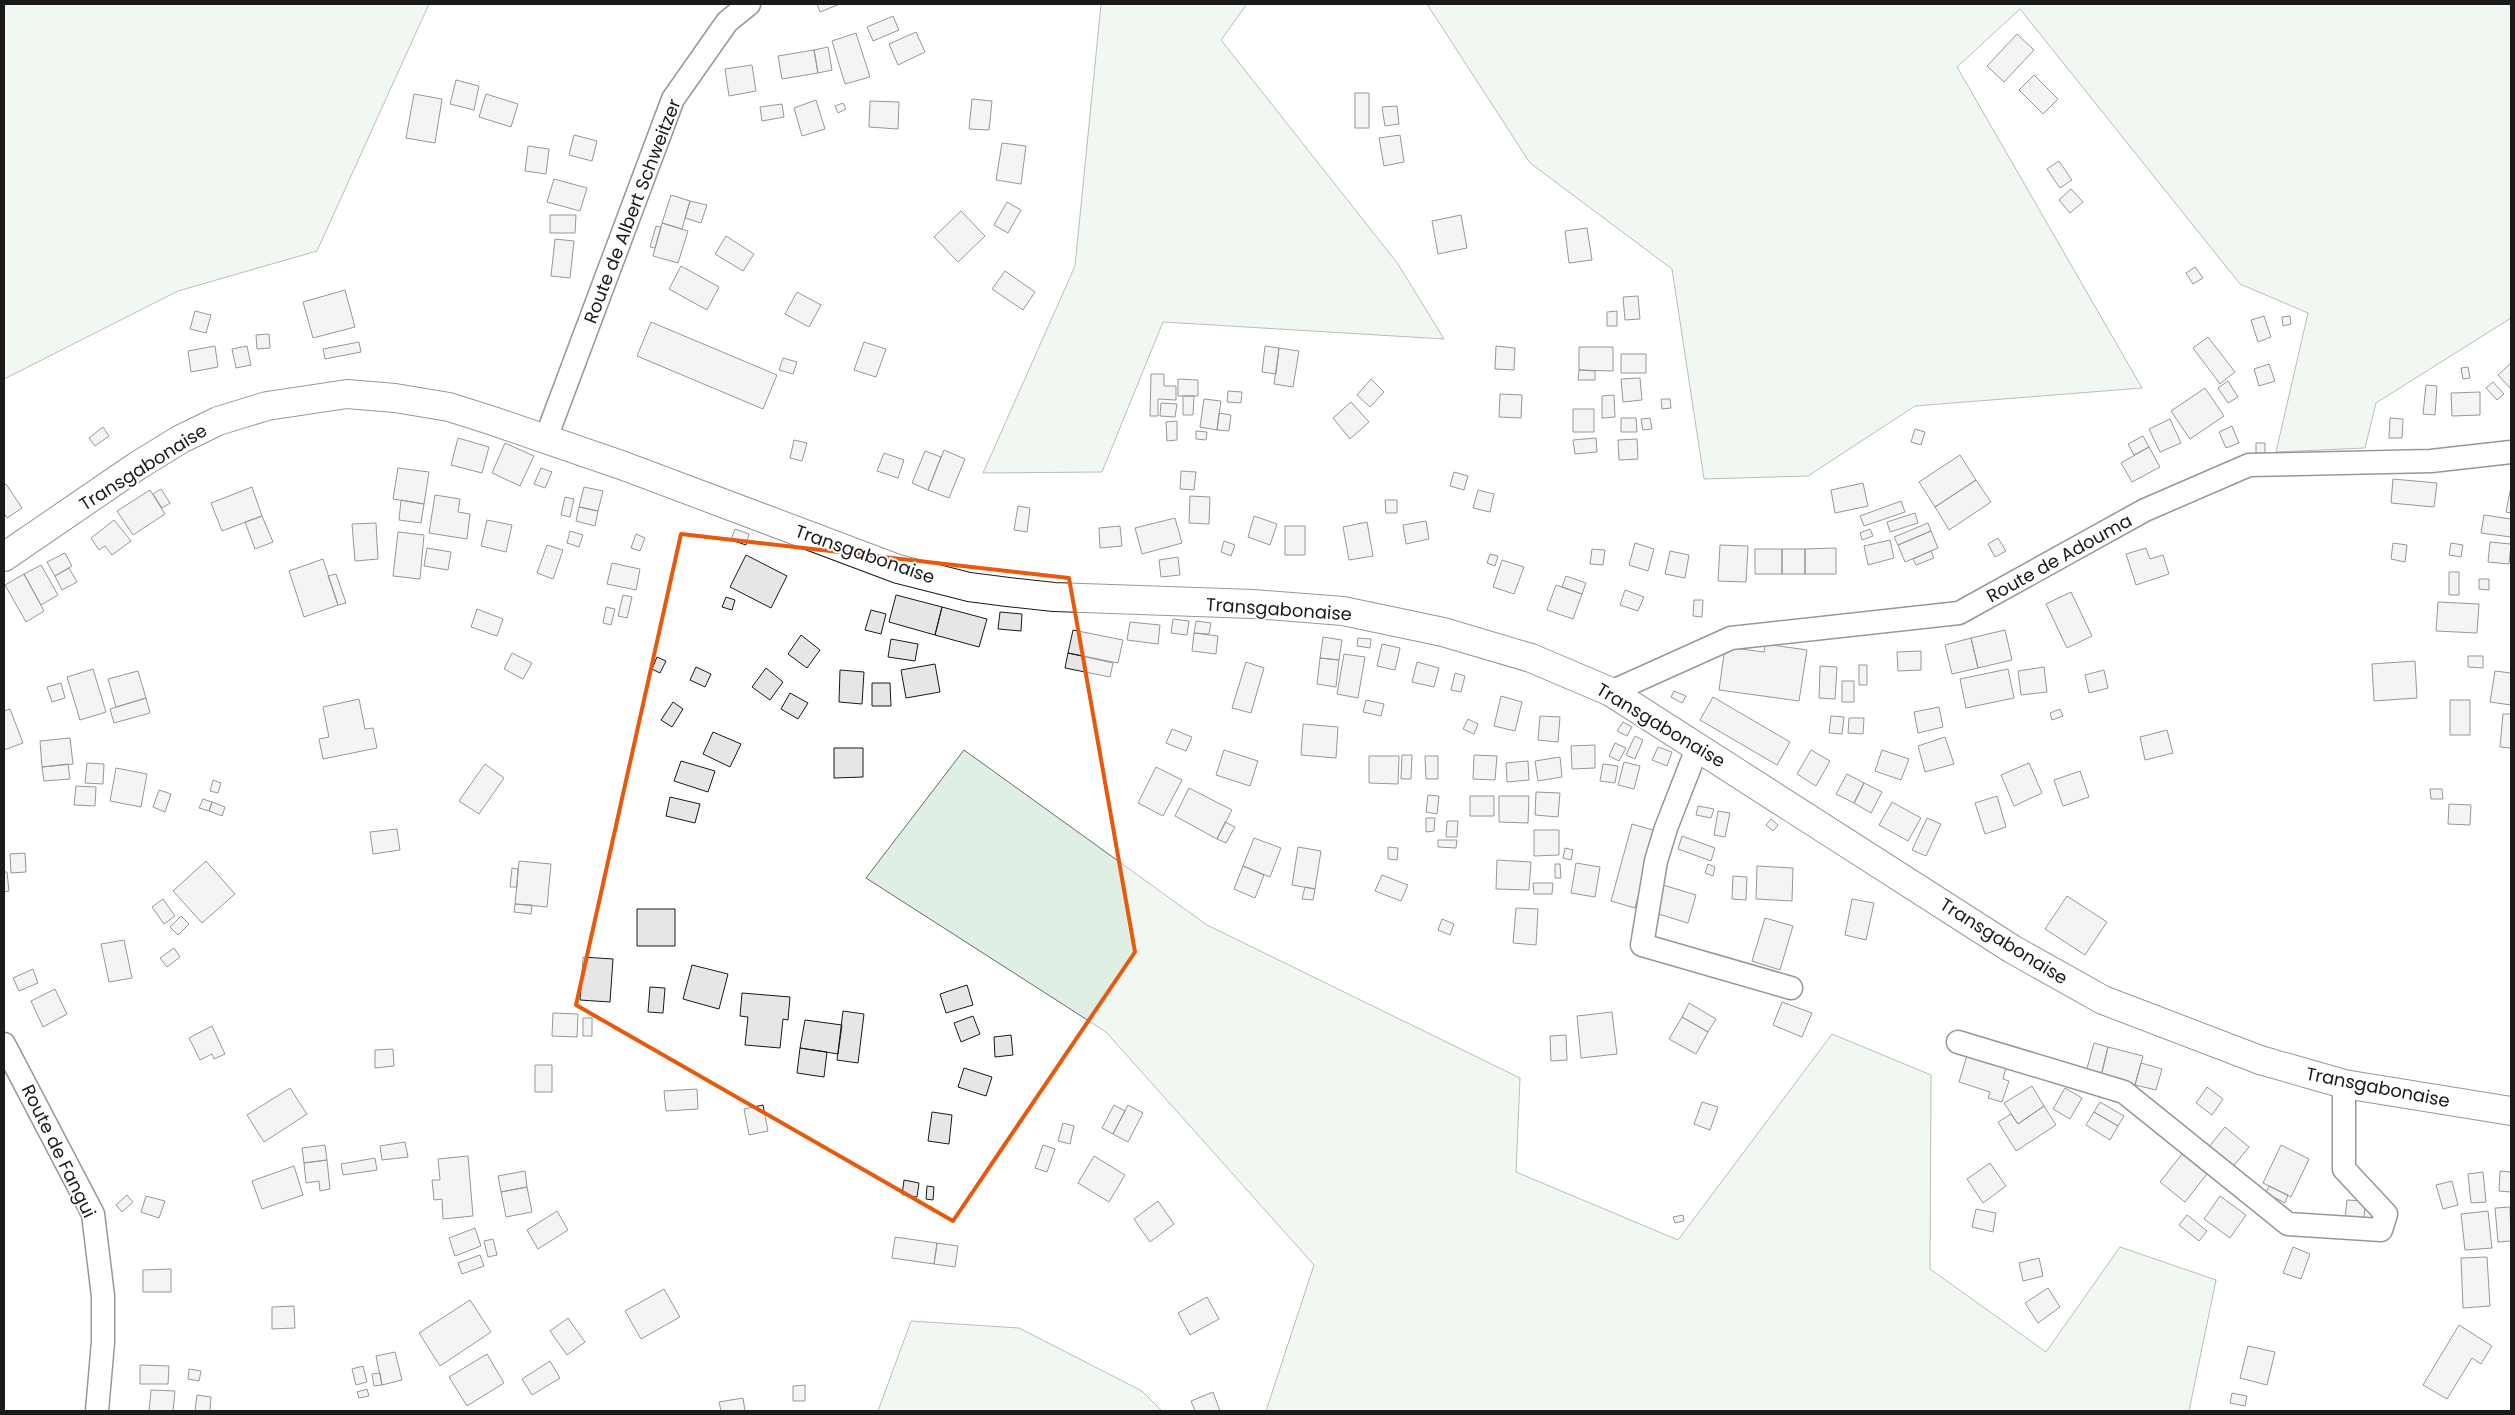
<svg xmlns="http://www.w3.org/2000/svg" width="2515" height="1415" font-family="Poppins,sans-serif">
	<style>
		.green { fill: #e0efe3; stroke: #6a6a6a }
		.building { fill: #e6e6e6; stroke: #1a1a1a }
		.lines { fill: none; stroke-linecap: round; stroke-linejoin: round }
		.minor-casing { stroke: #1a1a1a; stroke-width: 25 }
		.highway-casing { stroke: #1a1a1a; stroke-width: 30 }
		.minor { stroke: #fff; stroke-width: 22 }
		.highway { stroke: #fff; stroke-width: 28 }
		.marked { fill: none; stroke: #e8590c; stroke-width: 4; stroke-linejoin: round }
		.labels { text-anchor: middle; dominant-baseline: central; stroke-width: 4; stroke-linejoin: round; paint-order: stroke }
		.street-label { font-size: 18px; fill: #1a1a1a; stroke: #fff }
	</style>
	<rect width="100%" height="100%" fill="#fff"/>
	<path class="green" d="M 4,4 L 429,4 L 317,251 L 178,291 L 4,379 Z
		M 1101,4 L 1247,4 L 1221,40 L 1398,264 L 1444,339 L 1163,322 L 1102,472 L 983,473 L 1075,266 Z
		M 1427,4 L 2511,4 L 2511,318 L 2376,403 L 2365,448 L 2276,452 L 2308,313 L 2240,284 L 2020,9 L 1957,67 L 2142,388 L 1915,406 L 1808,476 L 1704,479 L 1672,269 L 1530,163 Z
		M 964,750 L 1207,925 L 1520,1078 L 1516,1172 L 1678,1240 L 1832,1034 L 1931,1075 L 1930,1269 L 2046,1352 L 2120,1247 L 2216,1280 L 2189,1411 L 1266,1411 L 1314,1265 L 1106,1032 L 866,878 Z
		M 911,1321 L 1019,1328 L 1142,1391 L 1162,1411 L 878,1411 Z"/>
	<path class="building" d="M 817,4 L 840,4 L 820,12 Z
		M 893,16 L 899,30 L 873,41 L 867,27 Z
		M 916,32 L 925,52 L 898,65 L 889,44 Z
		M 856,33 L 870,77 L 845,84 L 832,41 Z
		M 2017,34 L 2034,50 L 2004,82 L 1987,66 Z
		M 828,47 L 832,70 L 818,73 L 814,50 Z
		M 814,50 L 818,73 L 782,79 L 778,56 Z
		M 752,65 L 756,91 L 729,96 L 725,69 Z
		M 2034,75 L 2058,99 L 2043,114 L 2019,90 Z
		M 456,80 L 479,86 L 474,110 L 450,104 Z
		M 1355,93 L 1369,93 L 1369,128 L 1355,128 Z
		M 414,94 L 442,99 L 435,143 L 406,138 Z
		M 486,94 L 518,104 L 511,127 L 479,117 Z
		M 972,99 L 992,101 L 989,130 L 969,129 Z
		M 816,100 L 825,129 L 802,136 L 794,108 Z
		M 870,101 L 899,102 L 898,129 L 869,127 Z
		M 843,103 L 846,109 L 838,113 L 835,106 Z
		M 782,104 L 784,117 L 762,121 L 760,107 Z
		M 1397,106 L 1399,124 L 1385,126 L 1382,107 Z
		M 574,135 L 597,141 L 592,161 L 569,155 Z
		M 1400,135 L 1404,162 L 1384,166 L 1379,138 Z
		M 1002,143 L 1026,146 L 1021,184 L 996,180 Z
		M 528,146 L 549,149 L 546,174 L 525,171 Z
		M 2059,161 L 2072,180 L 2060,188 L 2047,169 Z
		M 554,179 L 587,188 L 580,211 L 547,202 Z
		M 2071,189 L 2083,202 L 2070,213 L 2059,200 Z
		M 671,195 L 690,201 L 682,229 L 662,223 Z
		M 690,201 L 707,205 L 701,223 L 685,218 Z
		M 1007,202 L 1021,210 L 1008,233 L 994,225 Z
		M 961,211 L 985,236 L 958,262 L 934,237 Z
		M 550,215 L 576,215 L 575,233 L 550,233 Z
		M 1461,215 L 1467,248 L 1438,254 L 1432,221 Z
		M 662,223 L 688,231 L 678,263 L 653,256 Z
		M 656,226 L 661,227 L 655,248 L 650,247 Z
		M 1587,228 L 1592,260 L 1569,263 L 1565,231 Z
		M 726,236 L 754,254 L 743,271 L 715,254 Z
		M 555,239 L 574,241 L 570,278 L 551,276 Z
		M 681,266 L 719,287 L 707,310 L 669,289 Z
		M 2195,267 L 2203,278 L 2193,284 L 2186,273 Z
		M 1005,271 L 1035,292 L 1023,310 L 992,289 Z
		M 345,290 L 355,327 L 313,338 L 303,302 Z
		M 797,292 L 821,305 L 809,327 L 785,314 Z
		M 1638,296 L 1640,319 L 1625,320 L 1623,297 Z
		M 195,311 L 211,315 L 206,333 L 190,329 Z
		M 1617,311 L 1617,326 L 1607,326 L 1607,312 Z
		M 2264,316 L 2271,337 L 2258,342 L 2251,320 Z
		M 2290,316 L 2291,324 L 2283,326 L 2282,317 Z
		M 651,322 L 777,375 L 763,409 L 637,356 Z
		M 269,334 L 270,348 L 257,349 L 256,335 Z
		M 2208,337 L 2235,372 L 2220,384 L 2193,348 Z
		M 359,342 L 361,352 L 325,359 L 323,349 Z
		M 864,342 L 886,349 L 876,377 L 854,370 Z
		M 215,346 L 218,367 L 191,372 L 188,351 Z
		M 247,346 L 251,365 L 236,368 L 232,349 Z
		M 1265,346 L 1279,348 L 1276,374 L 1262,372 Z
		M 1496,346 L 1515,348 L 1514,370 L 1495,369 Z
		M 1579,347 L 1613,347 L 1613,371 L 1579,370 Z
		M 1279,348 L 1299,351 L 1293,387 L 1274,384 Z
		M 1621,354 L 1646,354 L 1646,373 L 1621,373 Z
		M 783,358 L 797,362 L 793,374 L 779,370 Z
		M 2511,363 L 2511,389 L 2498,375 Z
		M 2269,364 L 2275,381 L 2259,386 L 2254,369 Z
		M 2468,367 L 2470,378 L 2463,379 L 2461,368 Z
		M 1579,370 L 1595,371 L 1595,380 L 1578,380 Z
		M 1151,374 L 1164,374 L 1164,386 L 1176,386 L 1176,400 L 1158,399 L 1158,416 L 1150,416 Z
		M 1640,378 L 1642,400 L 1623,402 L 1621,379 Z
		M 1178,379 L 1198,380 L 1198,396 L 1178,396 Z
		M 1371,379 L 1384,392 L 1370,407 L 1357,395 Z
		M 2228,381 L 2238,397 L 2228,403 L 2218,388 Z
		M 2493,382 L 2504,394 L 2497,400 L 2486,388 Z
		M 2426,385 L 2437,386 L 2435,415 L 2423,414 Z
		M 2205,388 L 2224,416 L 2190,439 L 2171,411 Z
		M 1228,391 L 1242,392 L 1241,403 L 1227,402 Z
		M 2480,392 L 2480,415 L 2452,416 L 2451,393 Z
		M 1500,394 L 1522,395 L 1521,418 L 1499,417 Z
		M 1614,395 L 1615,417 L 1602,418 L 1602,396 Z
		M 1183,396 L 1194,396 L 1193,415 L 1183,415 Z
		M 1204,399 L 1221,401 L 1217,430 L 1200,427 Z
		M 1661,399 L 1670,399 L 1671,408 L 1662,409 Z
		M 1351,402 L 1369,422 L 1350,439 L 1333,418 Z
		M 1161,403 L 1177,404 L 1175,417 L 1160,416 Z
		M 1573,409 L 1594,409 L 1594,432 L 1573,432 Z
		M 1219,413 L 1231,415 L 1229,431 L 1217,430 Z
		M 1621,418 L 1636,418 L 1637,432 L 1621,432 Z
		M 1650,418 L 1652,429 L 1643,430 L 1641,419 Z
		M 2390,418 L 2403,419 L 2402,438 L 2389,438 Z
		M 2170,419 L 2181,443 L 2160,452 L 2149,429 Z
		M 1177,421 L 1177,440 L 1167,441 L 1166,422 Z
		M 2232,426 L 2239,443 L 2226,448 L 2219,432 Z
		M 103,427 L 109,436 L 95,446 L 89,438 Z
		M 1915,429 L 1925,432 L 1921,445 L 1911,442 Z
		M 1196,431 L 1207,432 L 1206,440 L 1196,439 Z
		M 2143,436 L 2149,447 L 2134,455 L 2128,444 Z
		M 458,438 L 489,447 L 482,473 L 451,465 Z
		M 1596,438 L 1597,452 L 1575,454 L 1573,440 Z
		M 1637,439 L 1638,459 L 1619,460 L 1618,440 Z
		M 794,440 L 807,443 L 802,461 L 790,458 Z
		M 505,443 L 534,456 L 520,486 L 492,473 Z
		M 2256,443 L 2265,443 L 2265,453 L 2256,453 Z
		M 2149,447 L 2160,467 L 2132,482 L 2121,463 Z
		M 944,450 L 965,459 L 949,498 L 928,490 Z
		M 925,451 L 941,457 L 928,490 L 912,483 Z
		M 884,453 L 904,460 L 898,478 L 877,471 Z
		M 1960,455 L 1976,480 L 1935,507 L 1919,482 Z
		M 398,468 L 429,472 L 424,504 L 393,499 Z
		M 541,468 L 552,472 L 545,488 L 534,484 Z
		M 1181,471 L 1196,472 L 1194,490 L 1180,489 Z
		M 1454,472 L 1468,476 L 1464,490 L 1450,486 Z
		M 2393,479 L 2437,483 L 2434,507 L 2391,503 Z
		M 1976,480 L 1991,502 L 1949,530 L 1935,507 Z
		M 1863,483 L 1868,506 L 1835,513 L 1831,490 Z
		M 6,484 L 22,508 L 7,518 L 4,513 L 4,486 Z
		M 252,487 L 262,516 L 222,531 L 211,503 Z
		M 584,487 L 603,491 L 598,511 L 579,507 Z
		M 161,489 L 170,503 L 162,508 L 153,494 Z
		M 150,490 L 165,514 L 133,535 L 117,511 Z
		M 1478,490 L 1494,494 L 1490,512 L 1473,508 Z
		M 2510,491 L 2511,491 L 2511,513 L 2506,512 Z
		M 435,495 L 460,499 L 458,512 L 470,514 L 467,539 L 429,533 Z
		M 1190,496 L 1210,497 L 1209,524 L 1189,523 Z
		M 565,497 L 574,499 L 570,517 L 561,515 Z
		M 401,500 L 424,504 L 421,523 L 399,520 Z
		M 1385,500 L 1397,500 L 1397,513 L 1386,513 Z
		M 1901,501 L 1905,512 L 1864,526 L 1860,516 Z
		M 1018,506 L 1030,508 L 1027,532 L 1014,530 Z
		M 579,507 L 598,511 L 595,526 L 576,521 Z
		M 1915,513 L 1918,523 L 1890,532 L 1887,522 Z
		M 2484,515 L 2511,519 L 2511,537 L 2481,533 Z
		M 262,516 L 273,542 L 255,549 L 245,522 Z
		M 1254,516 L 1277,524 L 1270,545 L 1248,537 Z
		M 1175,518 L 1182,543 L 1142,554 L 1135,528 Z
		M 114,520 L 131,541 L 112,555 L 105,546 L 99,550 L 91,538 Z
		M 487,520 L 512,525 L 506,552 L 481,546 Z
		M 1426,521 L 1429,539 L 1406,544 L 1403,525 Z
		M 1367,522 L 1373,556 L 1349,560 L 1343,527 Z
		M 376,523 L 378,559 L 355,561 L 352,524 Z
		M 1928,523 L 1931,531 L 1898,545 L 1894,537 Z
		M 1120,526 L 1122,546 L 1100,548 L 1099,528 Z
		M 1285,526 L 1305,526 L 1305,555 L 1285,555 Z
		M 735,529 L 749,534 L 746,545 L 731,540 Z
		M 1870,529 L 1873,536 L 1862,540 L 1860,533 Z
		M 570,531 L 583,535 L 579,547 L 567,543 Z
		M 1931,531 L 1938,548 L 1905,562 L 1898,545 Z
		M 398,532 L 424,535 L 420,579 L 393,576 Z
		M 636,534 L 645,538 L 640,551 L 631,548 Z
		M 1998,538 L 2006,551 L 1995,557 L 1988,544 Z
		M 1890,540 L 1894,558 L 1868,565 L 1864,546 Z
		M 1224,541 L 1235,545 L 1231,556 L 1221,552 Z
		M 2490,542 L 2511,544 L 2509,564 L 2488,562 Z
		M 1635,543 L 1654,549 L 1648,571 L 1629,565 Z
		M 2393,543 L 2407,545 L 2405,562 L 2391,559 Z
		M 2451,543 L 2463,545 L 2461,557 L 2449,555 Z
		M 547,545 L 563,550 L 553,579 L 537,573 Z
		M 1720,545 L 1748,546 L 1746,582 L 1718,581 Z
		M 427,548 L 451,552 L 448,570 L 424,566 Z
		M 1836,548 L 1836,574 L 1805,574 L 1805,549 Z
		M 2146,548 L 2150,559 L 2163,555 L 2169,574 L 2136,585 L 2126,554 Z
		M 1592,549 L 1605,550 L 1603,565 L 1590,564 Z
		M 1755,549 L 1782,549 L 1782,574 L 1755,574 Z
		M 1782,549 L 1805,549 L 1805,574 L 1782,574 Z
		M 1670,551 L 1689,555 L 1685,578 L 1665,574 Z
		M 1931,551 L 1934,558 L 1916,565 L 1913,559 Z
		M 65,553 L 72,566 L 55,576 L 47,562 Z
		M 1490,554 L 1498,556 L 1495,566 L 1487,563 Z
		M 746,555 L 787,576 L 771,608 L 730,587 Z
		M 1178,557 L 1180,575 L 1161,577 L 1159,560 Z
		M 323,559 L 338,605 L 304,617 L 289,571 Z
		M 1502,560 L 1524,567 L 1514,594 L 1493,587 Z
		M 612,563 L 640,569 L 636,590 L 607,584 Z
		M 41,565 L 58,595 L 41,605 L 24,574 Z
		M 69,568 L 77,582 L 62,590 L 55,576 Z
		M 2449,572 L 2459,572 L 2459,595 L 2449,595 Z
		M 24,574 L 44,611 L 26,622 L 5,585 Z
		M 336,574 L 346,603 L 338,605 L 328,576 Z
		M 1566,576 L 1586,583 L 1582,594 L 1562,587 Z
		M 2479,579 L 2489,579 L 2489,590 L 2479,589 Z
		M 1556,585 L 1582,594 L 1573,619 L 1547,610 Z
		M 1625,590 L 1644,597 L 1638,611 L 1620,605 Z
		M 2071,592 L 2092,636 L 2067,648 L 2046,604 Z
		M 623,595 L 632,597 L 627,618 L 618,616 Z
		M 896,595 L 942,607 L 935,635 L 889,622 Z
		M 726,597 L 735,600 L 732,610 L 722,607 Z
		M 1694,600 L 1703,600 L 1702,617 L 1693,616 Z
		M 2438,602 L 2479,604 L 2477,633 L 2436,631 Z
		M 606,607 L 615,609 L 611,625 L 603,623 Z
		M 942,607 L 987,619 L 979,647 L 935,635 Z
		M 477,609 L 503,619 L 497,636 L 471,627 Z
		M 871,610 L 886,614 L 881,634 L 865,630 Z
		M 1000,612 L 1022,614 L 1021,631 L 998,629 Z
		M 1173,619 L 1189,621 L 1187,635 L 1171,633 Z
		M 1196,621 L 1211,623 L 1209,634 L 1194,633 Z
		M 1130,622 L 1160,625 L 1158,644 L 1127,640 Z
		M 1073,630 L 1123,640 L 1118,663 L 1068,653 Z
		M 2005,630 L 2012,660 L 1978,668 L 1971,638 Z
		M 1194,633 L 1218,636 L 1216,654 L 1192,651 Z
		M 801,635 L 820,650 L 807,668 L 788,654 Z
		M 1323,637 L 1342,640 L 1339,660 L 1320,658 Z
		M 1358,638 L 1371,639 L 1370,648 L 1357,646 Z
		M 1971,638 L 1978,668 L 1952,674 L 1945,645 Z
		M 891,639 L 918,644 L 915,661 L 888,657 Z
		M 1382,644 L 1400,648 L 1395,670 L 1377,666 Z
		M 1765,644 L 1807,650 L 1799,701 L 1719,690 L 1725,647 L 1764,652 Z
		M 1921,651 L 1921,670 L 1898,671 L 1897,652 Z
		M 512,653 L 532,663 L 523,679 L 504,669 Z
		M 1068,653 L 1113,663 L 1110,677 L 1065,668 Z
		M 1344,654 L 1365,657 L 1358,698 L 1337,694 Z
		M 2468,656 L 2483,656 L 2483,668 L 2468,667 Z
		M 657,657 L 666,661 L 660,673 L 652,669 Z
		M 1320,658 L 1339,660 L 1336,687 L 1317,684 Z
		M 2415,661 L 2417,698 L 2374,701 L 2372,664 Z
		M 1246,662 L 1264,668 L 1251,713 L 1232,708 Z
		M 1417,662 L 1439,668 L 1434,687 L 1412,682 Z
		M 935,664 L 940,692 L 906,698 L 901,670 Z
		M 1859,665 L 1867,665 L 1867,685 L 1859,685 Z
		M 1820,666 L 1837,667 L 1835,699 L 1819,698 Z
		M 696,667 L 711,674 L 705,687 L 690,680 Z
		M 2044,667 L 2047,692 L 2021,695 L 2018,671 Z
		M 766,668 L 783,682 L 770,700 L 752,687 Z
		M 93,669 L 106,712 L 80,720 L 67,677 Z
		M 2008,669 L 2014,698 L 1966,708 L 1960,679 Z
		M 840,670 L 864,672 L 862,704 L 839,702 Z
		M 2104,670 L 2108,688 L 2089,693 L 2085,675 Z
		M 138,671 L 146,698 L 116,707 L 108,679 Z
		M 2495,671 L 2511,673 L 2511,705 L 2490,702 Z
		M 1455,673 L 1465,676 L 1461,692 L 1451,690 Z
		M 1842,681 L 1854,681 L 1854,702 L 1842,702 Z
		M 61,683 L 65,698 L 52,702 L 47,687 Z
		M 872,683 L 890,683 L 891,706 L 872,706 Z
		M 1674,691 L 1686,696 L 1682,703 L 1671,697 Z
		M 790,693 L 808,703 L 798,719 L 781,709 Z
		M 1501,696 L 1522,702 L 1515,731 L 1494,726 Z
		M 1713,697 L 1790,742 L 1777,765 L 1700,720 Z
		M 146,698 L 150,713 L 114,723 L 110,709 Z
		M 359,699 L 365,729 L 373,728 L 377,748 L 323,759 L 319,739 L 329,737 L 323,707 Z
		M 1366,700 L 1384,704 L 1381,716 L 1363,712 Z
		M 2450,700 L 2470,700 L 2470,735 L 2450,735 Z
		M 673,702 L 683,709 L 672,727 L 661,720 Z
		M 1939,707 L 1943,727 L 1918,733 L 1914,712 Z
		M 10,709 L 23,743 L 4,750 L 4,711 Z
		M 2060,709 L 2063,716 L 2052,720 L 2050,713 Z
		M 2503,714 L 2511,714 L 2511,748 L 2500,747 Z
		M 1540,716 L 1560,717 L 1558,742 L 1538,740 Z
		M 1831,716 L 1844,717 L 1842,734 L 1829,733 Z
		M 1849,718 L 1864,718 L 1863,734 L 1848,733 Z
		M 1468,719 L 1478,724 L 1474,734 L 1463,729 Z
		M 1623,722 L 1632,727 L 1627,736 L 1617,731 Z
		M 1303,724 L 1338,727 L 1336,758 L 1301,755 Z
		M 1172,729 L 1192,737 L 1186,751 L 1166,743 Z
		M 2167,730 L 2173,753 L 2145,760 L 2140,737 Z
		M 713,732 L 741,744 L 730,767 L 703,754 Z
		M 1635,736 L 1643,740 L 1635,759 L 1626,755 Z
		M 1945,737 L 1954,764 L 1925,772 L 1918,746 Z
		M 70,738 L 73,764 L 42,767 L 40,741 Z
		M 1615,743 L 1626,748 L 1619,761 L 1609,756 Z
		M 1595,745 L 1595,768 L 1572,769 L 1571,746 Z
		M 1658,747 L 1672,752 L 1667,766 L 1652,760 Z
		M 834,748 L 863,748 L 863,777 L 834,778 Z
		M 1224,750 L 1258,761 L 1250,786 L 1216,775 Z
		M 1811,750 L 1830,761 L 1816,786 L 1797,774 Z
		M 1882,750 L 1909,759 L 1901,780 L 1875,771 Z
		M 1402,755 L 1412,755 L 1411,779 L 1401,779 Z
		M 1474,755 L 1497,756 L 1495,780 L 1473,779 Z
		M 1369,756 L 1399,756 L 1398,784 L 1369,783 Z
		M 1425,756 L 1438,756 L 1438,779 L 1426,779 Z
		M 1560,757 L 1562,777 L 1538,781 L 1535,761 Z
		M 681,761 L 715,771 L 708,792 L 674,781 Z
		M 1528,761 L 1529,780 L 1507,782 L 1506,763 Z
		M 1624,762 L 1640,766 L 1634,789 L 1618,785 Z
		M 87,763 L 104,764 L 103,784 L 85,783 Z
		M 2029,763 L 2042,793 L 2014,806 L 2001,775 Z
		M 68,764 L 70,779 L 44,781 L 42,767 Z
		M 485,764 L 504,778 L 479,814 L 459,801 Z
		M 1603,764 L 1618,766 L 1615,783 L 1600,781 Z
		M 1156,767 L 1182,780 L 1163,816 L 1138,803 Z
		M 116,768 L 147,774 L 141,807 L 110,801 Z
		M 2080,771 L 2089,797 L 2063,806 L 2054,780 Z
		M 1847,774 L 1864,783 L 1854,803 L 1836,794 Z
		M 213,780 L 221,783 L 218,793 L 210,791 Z
		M 1864,783 L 1882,792 L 1871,813 L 1854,803 Z
		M 76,786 L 96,787 L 95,806 L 74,805 Z
		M 1189,788 L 1232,810 L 1217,839 L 1175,816 Z
		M 2430,789 L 2442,789 L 2443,799 L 2431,799 Z
		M 159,790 L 171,794 L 165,812 L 153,807 Z
		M 1536,792 L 1560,793 L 1558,817 L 1535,815 Z
		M 1428,795 L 1439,796 L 1437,814 L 1426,812 Z
		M 1470,796 L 1494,796 L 1494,816 L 1470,816 Z
		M 1499,796 L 1529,796 L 1528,823 L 1499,822 Z
		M 1997,796 L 2006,827 L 1985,834 L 1975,803 Z
		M 670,797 L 700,804 L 695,823 L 666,816 Z
		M 203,799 L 212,802 L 209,811 L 199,808 Z
		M 212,802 L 225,807 L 222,816 L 209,811 Z
		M 1892,802 L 1921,818 L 1908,841 L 1879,825 Z
		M 2449,804 L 2471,805 L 2470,825 L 2448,824 Z
		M 1698,806 L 1714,809 L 1711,818 L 1696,815 Z
		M 1718,811 L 1730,813 L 1725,837 L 1714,835 Z
		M 1426,818 L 1435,818 L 1434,831 L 1426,832 Z
		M 1927,818 L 1941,824 L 1926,856 L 1912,850 Z
		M 1771,819 L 1778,825 L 1773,831 L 1766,825 Z
		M 1447,821 L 1458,821 L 1457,837 L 1446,837 Z
		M 1225,822 L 1235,827 L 1226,843 L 1217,839 Z
		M 1632,824 L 1656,831 L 1635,908 L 1611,901 Z
		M 397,829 L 400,850 L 373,854 L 370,832 Z
		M 1534,830 L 1559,830 L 1559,855 L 1534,856 Z
		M 1682,836 L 1715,848 L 1711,861 L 1678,849 Z
		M 1254,838 L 1281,848 L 1270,877 L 1243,866 Z
		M 1438,840 L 1457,840 L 1456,848 L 1438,847 Z
		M 1298,847 L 1321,851 L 1315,889 L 1292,885 Z
		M 1388,847 L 1398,848 L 1397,860 L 1388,859 Z
		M 1565,848 L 1573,850 L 1571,860 L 1563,858 Z
		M 25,853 L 26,872 L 11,873 L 10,854 Z
		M 1497,860 L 1531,862 L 1529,890 L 1496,889 Z
		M 206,861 L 235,894 L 202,923 L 173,891 Z
		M 519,861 L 551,864 L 547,907 L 515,904 Z
		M 1576,863 L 1600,867 L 1595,897 L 1571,893 Z
		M 1555,864 L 1560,864 L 1561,878 L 1555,878 Z
		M 1708,864 L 1715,867 L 1713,876 L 1705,873 Z
		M 1243,866 L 1264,875 L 1255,898 L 1234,889 Z
		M 1757,866 L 1793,868 L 1792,901 L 1756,899 Z
		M 512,868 L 518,869 L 517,887 L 510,887 Z
		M 4,872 L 7,872 L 9,891 L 4,892 Z
		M 1382,875 L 1408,885 L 1401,901 L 1375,891 Z
		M 1733,876 L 1747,877 L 1746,900 L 1732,899 Z
		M 1533,883 L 1553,883 L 1552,894 L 1534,894 Z
		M 1663,885 L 1696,895 L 1688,923 L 1655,913 Z
		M 1305,887 L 1315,889 L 1313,900 L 1302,899 Z
		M 2067,896 L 2107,922 L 2085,955 L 2045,929 Z
		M 163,899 L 175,916 L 164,924 L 152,907 Z
		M 1852,899 L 1874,903 L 1866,940 L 1845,935 Z
		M 515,904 L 532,905 L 531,914 L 514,912 Z
		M 1516,908 L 1538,909 L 1536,945 L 1513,943 Z
		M 637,909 L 675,909 L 675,946 L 637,946 Z
		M 181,916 L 189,924 L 178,935 L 170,927 Z
		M 1765,918 L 1793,926 L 1780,970 L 1752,961 Z
		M 1442,919 L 1454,924 L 1450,935 L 1438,930 Z
		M 124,940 L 132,978 L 109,982 L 101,944 Z
		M 174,948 L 180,957 L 167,967 L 160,958 Z
		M 583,957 L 613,959 L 610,1002 L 580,1000 Z
		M 692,965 L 728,974 L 719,1009 L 683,999 Z
		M 33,969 L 38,983 L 19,991 L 13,978 Z
		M 967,985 L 973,1005 L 946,1013 L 940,994 Z
		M 650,987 L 665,988 L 663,1013 L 648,1012 Z
		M 55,989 L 67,1014 L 43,1027 L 31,1001 Z
		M 742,993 L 790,997 L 788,1020 L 783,1019 L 780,1048 L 745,1045 L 748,1017 L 740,1016 Z
		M 1782,1002 L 1812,1013 L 1802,1037 L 1773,1025 Z
		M 1689,1003 L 1716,1019 L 1708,1032 L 1682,1017 Z
		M 843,1011 L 864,1014 L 858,1063 L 837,1060 Z
		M 1612,1012 L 1617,1054 L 1581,1058 L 1577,1016 Z
		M 553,1013 L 578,1014 L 577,1037 L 552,1036 Z
		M 973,1016 L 980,1034 L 961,1042 L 954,1023 Z
		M 1682,1017 L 1708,1032 L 1696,1054 L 1669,1039 Z
		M 583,1018 L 592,1018 L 592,1036 L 583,1036 Z
		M 805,1020 L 842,1025 L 838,1054 L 800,1048 Z
		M 212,1026 L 225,1054 L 214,1059 L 212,1054 L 200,1060 L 189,1038 Z
		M 1011,1035 L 1013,1055 L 995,1057 L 994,1037 Z
		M 1566,1035 L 1567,1060 L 1551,1061 L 1550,1036 Z
		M 2094,1043 L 2108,1047 L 2101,1076 L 2086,1072 Z
		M 2108,1047 L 2143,1056 L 2135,1085 L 2101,1076 Z
		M 800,1048 L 827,1052 L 824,1077 L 797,1073 Z
		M 393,1049 L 394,1066 L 375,1068 L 375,1050 Z
		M 1968,1052 L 2007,1064 L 2003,1079 L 2009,1081 L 2002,1102 L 1988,1098 L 1990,1092 L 1959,1082 Z
		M 2141,1063 L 2162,1069 L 2156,1090 L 2135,1085 Z
		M 535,1065 L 552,1065 L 552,1092 L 535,1092 Z
		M 964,1068 L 992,1077 L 986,1096 L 958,1087 Z
		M 2032,1086 L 2044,1106 L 2018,1124 L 2004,1103 Z
		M 2207,1087 L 2223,1099 L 2212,1115 L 2196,1103 Z
		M 290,1088 L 307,1114 L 264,1142 L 247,1115 Z
		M 2065,1088 L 2082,1098 L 2070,1119 L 2053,1109 Z
		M 697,1089 L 698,1109 L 666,1111 L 664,1091 Z
		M 1702,1102 L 1718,1107 L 1710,1130 L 1694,1124 Z
		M 2100,1102 L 2124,1116 L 2118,1126 L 2094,1112 Z
		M 763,1105 L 768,1131 L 749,1135 L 744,1109 Z
		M 1114,1105 L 1125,1111 L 1113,1134 L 1102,1128 Z
		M 1128,1105 L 1143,1113 L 1128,1142 L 1113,1134 Z
		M 2044,1106 L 2056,1125 L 2016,1151 L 1998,1122 L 2011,1114 L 2018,1124 Z
		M 932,1112 L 952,1115 L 949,1144 L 928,1141 Z
		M 2094,1112 L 2118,1126 L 2110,1140 L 2086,1125 Z
		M 1063,1123 L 1074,1126 L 1070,1144 L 1058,1141 Z
		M 2225,1127 L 2249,1147 L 2232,1168 L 2208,1148 Z
		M 405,1142 L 408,1157 L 382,1160 L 380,1146 Z
		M 325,1145 L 327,1160 L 304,1163 L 302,1148 Z
		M 1043,1145 L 1055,1149 L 1047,1172 L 1035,1168 Z
		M 2281,1145 L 2309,1159 L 2291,1197 L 2263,1183 Z
		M 2182,1154 L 2207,1174 L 2185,1202 L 2160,1182 Z
		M 468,1156 L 473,1216 L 443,1219 L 442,1199 L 434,1200 L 432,1180 L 440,1180 L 438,1159 Z
		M 1094,1156 L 1125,1175 L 1109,1202 L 1078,1183 Z
		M 375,1158 L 377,1170 L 343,1175 L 341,1164 Z
		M 327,1160 L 330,1189 L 320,1191 L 319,1181 L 306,1183 L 304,1163 Z
		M 1990,1163 L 2006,1186 L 1983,1203 L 1967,1179 Z
		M 294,1166 L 303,1195 L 262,1209 L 252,1181 Z
		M 525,1171 L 527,1187 L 501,1192 L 498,1176 Z
		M 2500,1171 L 2511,1172 L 2511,1192 L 2499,1191 Z
		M 2483,1172 L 2486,1202 L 2471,1203 L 2468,1174 Z
		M 904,1180 L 919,1183 L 917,1197 L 902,1195 Z
		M 2452,1181 L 2458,1205 L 2443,1209 L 2436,1185 Z
		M 927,1186 L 934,1187 L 933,1200 L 926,1199 Z
		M 2269,1186 L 2288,1195 L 2285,1203 L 2266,1193 Z
		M 527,1187 L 532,1212 L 506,1217 L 501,1192 Z
		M 127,1195 L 133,1202 L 122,1212 L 116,1205 Z
		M 146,1196 L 165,1201 L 159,1218 L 141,1212 Z
		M 2220,1196 L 2246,1215 L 2230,1238 L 2204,1219 Z
		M 2347,1200 L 2365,1201 L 2364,1220 L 2345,1218 Z
		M 1158,1201 L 1174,1224 L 1150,1242 L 1134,1219 Z
		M 2510,1207 L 2511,1241 L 2498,1242 L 2495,1208 Z
		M 1976,1209 L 1996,1213 L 1993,1232 L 1972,1227 Z
		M 557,1211 L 568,1230 L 538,1249 L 527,1230 Z
		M 2488,1211 L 2492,1248 L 2465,1250 L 2461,1214 Z
		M 1683,1215 L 1684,1221 L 1675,1223 L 1673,1217 Z
		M 2187,1215 L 2207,1231 L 2199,1241 L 2179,1225 Z
		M 475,1228 L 481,1246 L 455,1256 L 449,1238 Z
		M 895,1237 L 937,1243 L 934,1264 L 892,1258 Z
		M 493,1239 L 497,1255 L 488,1257 L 484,1241 Z
		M 937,1243 L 958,1246 L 955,1267 L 934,1264 Z
		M 2293,1247 L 2310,1254 L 2301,1279 L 2283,1273 Z
		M 480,1255 L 484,1266 L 462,1274 L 458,1263 Z
		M 2487,1257 L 2490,1306 L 2463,1308 L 2461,1258 Z
		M 2039,1258 L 2043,1276 L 2023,1281 L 2019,1263 Z
		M 171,1269 L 171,1292 L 143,1292 L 143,1270 Z
		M 2048,1288 L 2060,1307 L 2038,1323 L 2025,1303 Z
		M 664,1289 L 680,1317 L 641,1339 L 625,1311 Z
		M 1207,1297 L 1219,1319 L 1190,1335 L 1178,1313 Z
		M 470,1300 L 491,1332 L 440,1366 L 419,1333 Z
		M 294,1306 L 295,1328 L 272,1329 L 272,1307 Z
		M 568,1318 L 585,1342 L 567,1355 L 550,1331 Z
		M 2459,1325 L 2492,1346 L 2481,1364 L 2472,1358 L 2447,1399 L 2423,1385 Z
		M 2248,1346 L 2275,1352 L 2267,1385 L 2240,1378 Z
		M 395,1352 L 402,1380 L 382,1385 L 376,1356 Z
		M 487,1354 L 504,1383 L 467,1406 L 449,1377 Z
		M 550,1361 L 560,1378 L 532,1395 L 522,1379 Z
		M 140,1365 L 169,1366 L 168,1384 L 140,1384 Z
		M 363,1366 L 367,1382 L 356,1385 L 352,1369 Z
		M 189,1369 L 201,1371 L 199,1381 L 188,1379 Z
		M 380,1373 L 382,1385 L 374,1386 L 372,1374 Z
		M 805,1385 L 805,1401 L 793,1401 L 793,1386 Z
		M 367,1389 L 369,1396 L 359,1398 L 357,1392 Z
		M 151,1390 L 175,1391 L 173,1411 L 149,1411 Z
		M 1213,1392 L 1220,1411 L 1195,1411 L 1191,1401 Z
		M 2232,1393 L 2247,1396 L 2245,1406 L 2230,1403 Z
		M 197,1395 L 211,1397 L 210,1411 L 195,1411 Z
		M 743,1398 L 745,1411 L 721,1411 L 719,1402 Z"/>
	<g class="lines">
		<g class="minor-casing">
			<path id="minor" d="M 546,438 L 673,99 L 727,22 L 749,4
				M 1611,692 L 1731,638 L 1959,613 L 2145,510 L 2249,465 L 2431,461 L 2511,452
				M 1698,746 L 1666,828 L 1656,861 L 1642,945 L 1791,988
				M 1958,1042 L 2124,1092 L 2288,1224 L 2381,1230 L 2386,1214 L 2344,1169 L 2344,1084
				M 4,1044 L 93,1214 L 103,1296 L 103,1342 L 97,1411"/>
		</g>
		<g class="highway-casing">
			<path id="highway" d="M 4,557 L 137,466 L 181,439 L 218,421 L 267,406 L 347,394 L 395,398 L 449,407 L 493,421 L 624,466 L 898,569 L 969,587 L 1008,592 L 1054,597 L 1253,604 L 1343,611 L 1443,632 L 1531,658 L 1611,692 L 2012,949 L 2103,1000 L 2260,1060 L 2344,1084 L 2511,1111"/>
		</g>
		<use href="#minor" class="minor"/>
		<use href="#highway" class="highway"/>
	</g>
	<path d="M0 0H2515V1415H0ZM 681,534 L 1069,578 L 1135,952 L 953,1221 L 576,1005 Z" fill="#fff" fill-opacity=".55" fill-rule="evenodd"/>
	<path class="marked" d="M 681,534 L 1069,578 L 1135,952 L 953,1221 L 576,1005 Z"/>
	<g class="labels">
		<g class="street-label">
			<text transform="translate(632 211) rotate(-69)">Route de Albert Schweitzer</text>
			<text transform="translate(143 467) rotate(-32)">Transgabonaise</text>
			<text transform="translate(865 554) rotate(19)">Transgabonaise</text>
			<text transform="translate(2059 558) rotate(-29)">Route de Adouma</text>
			<text transform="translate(1279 609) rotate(4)">Transgabonaise</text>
			<text transform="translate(1661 725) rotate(31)">Transgabonaise</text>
			<text transform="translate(2004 941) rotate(32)">Transgabonaise</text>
			<text transform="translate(2378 1087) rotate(11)">Transgabonaise</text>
			<text transform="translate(59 1151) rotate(64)">Route de Fangui</text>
		</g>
	</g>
	<rect width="2515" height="1415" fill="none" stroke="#1a1a1a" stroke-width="10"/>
</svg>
